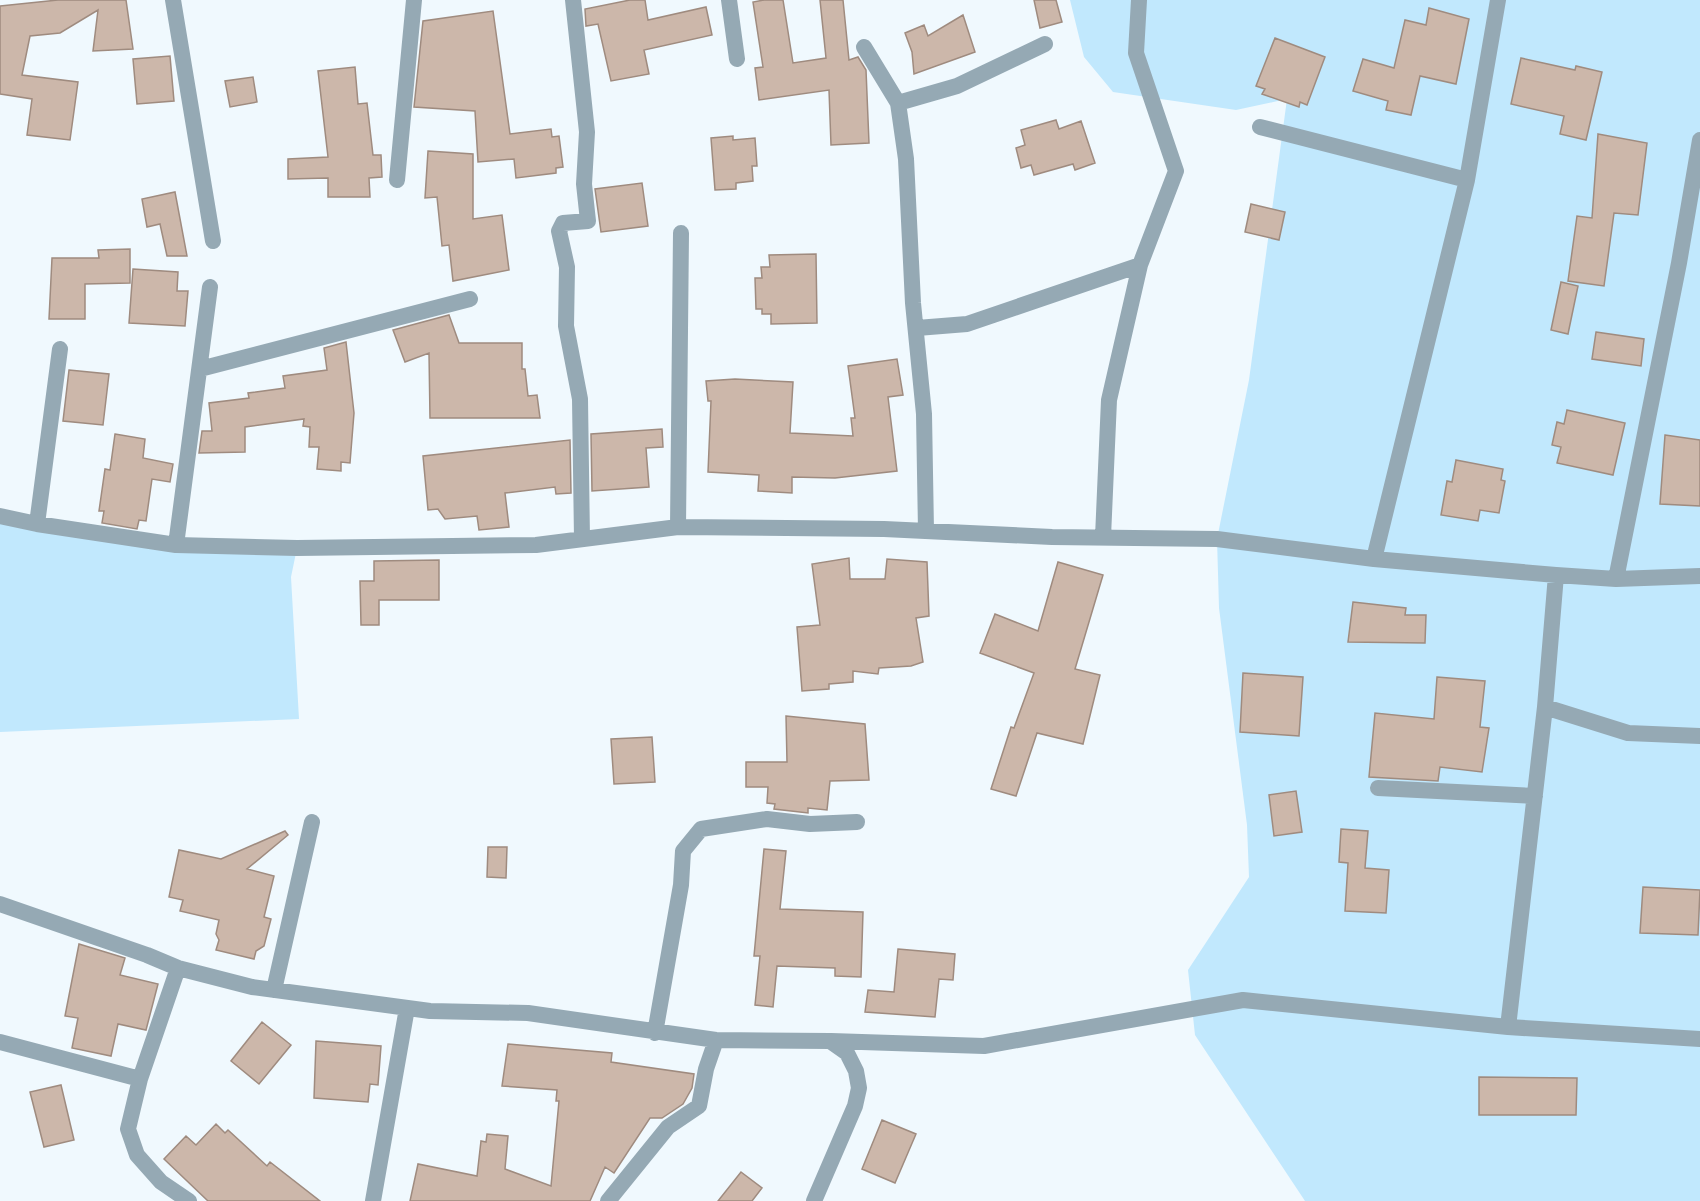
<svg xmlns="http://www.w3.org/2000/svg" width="1700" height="1201" font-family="'Noto Sans',sans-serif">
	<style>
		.green { fill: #c1e8fd }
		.building { fill: #ccb7aa; stroke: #9f8b7f; stroke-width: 1.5 }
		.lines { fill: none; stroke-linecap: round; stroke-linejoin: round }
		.minor { stroke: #95a9b4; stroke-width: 16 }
	</style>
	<rect width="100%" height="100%" fill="#f0f9fe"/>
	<path class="green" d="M 1070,0 L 1700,0 L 1700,1201 L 1305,1201 L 1195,1035 L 1188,970 L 1249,877 L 1247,825 L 1219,608 L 1217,539 L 1249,380 L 1287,99 L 1236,110 L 1113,92 L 1084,57 Z
		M 0,516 L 37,524 L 297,548 L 291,577 L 299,719 L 0,732 Z"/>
	<path class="building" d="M 58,0 L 126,0 L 133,49 L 93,51 L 98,10 L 60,33 L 30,36 L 22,75 L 78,82 L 70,140 L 27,135 L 32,99 L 0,94 L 0,6 Z
		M 630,0 L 645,0 L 648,20 L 706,7 L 712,35 L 644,50 L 649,74 L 611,81 L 598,24 L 586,26 L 585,9 Z
		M 764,0 L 783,0 L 793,63 L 826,58 L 820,0 L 843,0 L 849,60 L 858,57 L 866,70 L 869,143 L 831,145 L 829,90 L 759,100 L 755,68 L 763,67 L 753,2 Z
		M 1034,0 L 1056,0 L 1062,22 L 1040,28 Z
		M 1429,8 L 1469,19 L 1456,84 L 1420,76 L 1411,115 L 1386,110 L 1388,101 L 1353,91 L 1363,59 L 1394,68 L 1405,20 L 1426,25 Z
		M 493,11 L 510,134 L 551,129 L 552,137 L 559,136 L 563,167 L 556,168 L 556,173 L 516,178 L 514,159 L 478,162 L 475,111 L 414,107 L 423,21 Z
		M 963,15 L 975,52 L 914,74 L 912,52 L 905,33 L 924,25 L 928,36 Z
		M 1275,38 L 1325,57 L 1307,105 L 1300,102 L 1299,107 L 1262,94 L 1265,89 L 1256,86 Z
		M 170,56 L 174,101 L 137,104 L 133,59 Z
		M 1521,58 L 1575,70 L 1576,66 L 1602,72 L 1586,140 L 1560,134 L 1564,116 L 1511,104 Z
		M 355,67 L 358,104 L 367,103 L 373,155 L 381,155 L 382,177 L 369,178 L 370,197 L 328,197 L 328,178 L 288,179 L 288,159 L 328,157 L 318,71 Z
		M 253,77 L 257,102 L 230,107 L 225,81 Z
		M 1056,120 L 1059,129 L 1081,121 L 1095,163 L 1075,170 L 1073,164 L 1034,175 L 1031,165 L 1021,168 L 1016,148 L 1025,145 L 1021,130 Z
		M 1598,134 L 1647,143 L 1638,215 L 1614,213 L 1604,286 L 1568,281 L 1577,216 L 1592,218 Z
		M 733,136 L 733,140 L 755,138 L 757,166 L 752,166 L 753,181 L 736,183 L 736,189 L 715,190 L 711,138 Z
		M 428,151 L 473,154 L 473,219 L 502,215 L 509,270 L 453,281 L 449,245 L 442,246 L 437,197 L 425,198 Z
		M 642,183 L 648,226 L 601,232 L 595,189 Z
		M 175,192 L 187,256 L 167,256 L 160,224 L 147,227 L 142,199 Z
		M 1251,204 L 1285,212 L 1279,240 L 1245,232 Z
		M 130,249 L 130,283 L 85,284 L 85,319 L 49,319 L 52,258 L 99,258 L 98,250 Z
		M 816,254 L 817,323 L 771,324 L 771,314 L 762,314 L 762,309 L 756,309 L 755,278 L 762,278 L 761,267 L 770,267 L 769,255 Z
		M 133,269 L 178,272 L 177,291 L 188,291 L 185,326 L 129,323 Z
		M 1561,282 L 1578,286 L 1568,334 L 1551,330 Z
		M 449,315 L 459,343 L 522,343 L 522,369 L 525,369 L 528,396 L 537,395 L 540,418 L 430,418 L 429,353 L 405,362 L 393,330 Z
		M 1596,332 L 1644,339 L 1641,366 L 1592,359 Z
		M 346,342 L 354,413 L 350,463 L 341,462 L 341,471 L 317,469 L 319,447 L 309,447 L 310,427 L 303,426 L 304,419 L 245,427 L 245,452 L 199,453 L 202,431 L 212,431 L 209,403 L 249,398 L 248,393 L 285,388 L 283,376 L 327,370 L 324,348 Z
		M 897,359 L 903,395 L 888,397 L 897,471 L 835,478 L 792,477 L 792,493 L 758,491 L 759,475 L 708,472 L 711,401 L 708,401 L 706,381 L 735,379 L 793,382 L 790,433 L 853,436 L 851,418 L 855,418 L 848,366 Z
		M 69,370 L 109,374 L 103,425 L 63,421 Z
		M 1567,410 L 1625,423 L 1613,475 L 1557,463 L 1561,447 L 1552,445 L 1557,422 L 1564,424 Z
		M 662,429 L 663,447 L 646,448 L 649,487 L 592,491 L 591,434 Z
		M 115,434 L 145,439 L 143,458 L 173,464 L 170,482 L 152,479 L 146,521 L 139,520 L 137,529 L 102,523 L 104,511 L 99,511 L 105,469 L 110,470 Z
		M 1665,435 L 1700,440 L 1700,506 L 1660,504 Z
		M 570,440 L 571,493 L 556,494 L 555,487 L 505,493 L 509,527 L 479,530 L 477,516 L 445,519 L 438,509 L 428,510 L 423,456 Z
		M 1456,460 L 1503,469 L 1501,480 L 1505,481 L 1499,513 L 1480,510 L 1478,521 L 1441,515 L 1447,481 L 1452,482 Z
		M 849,558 L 850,579 L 885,579 L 887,559 L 927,562 L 929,616 L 916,618 L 923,662 L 911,666 L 879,668 L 878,674 L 853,671 L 853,682 L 829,684 L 829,689 L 802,691 L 797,627 L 820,625 L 812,564 Z
		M 439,560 L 439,600 L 379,600 L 379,625 L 361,625 L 360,581 L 374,581 L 374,561 Z
		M 1058,562 L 1103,575 L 1075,669 L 1100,675 L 1083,744 L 1037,733 L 1016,796 L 991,789 L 1011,727 L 1014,728 L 1034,673 L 980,653 L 995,614 L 1038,631 Z
		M 1353,602 L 1406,608 L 1405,615 L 1426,615 L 1425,643 L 1348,642 Z
		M 1243,673 L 1303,677 L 1299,736 L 1240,732 Z
		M 1437,677 L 1485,681 L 1480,727 L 1489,728 L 1482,772 L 1440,767 L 1438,781 L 1369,777 L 1375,713 L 1434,719 Z
		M 786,716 L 865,724 L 869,780 L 830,781 L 827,810 L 808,808 L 808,813 L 774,809 L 775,804 L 767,803 L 768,787 L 746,787 L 746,762 L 787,762 Z
		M 652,737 L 655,782 L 614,784 L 611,739 Z
		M 1296,791 L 1302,832 L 1274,836 L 1269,795 Z
		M 1341,829 L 1368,831 L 1365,868 L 1389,870 L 1386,913 L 1345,911 L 1348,863 L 1339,862 Z
		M 285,831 L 288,835 L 247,869 L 274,876 L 264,917 L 271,919 L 264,946 L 256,951 L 254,959 L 216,950 L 219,940 L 216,934 L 219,920 L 180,911 L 183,900 L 169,897 L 179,850 L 221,859 Z
		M 488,847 L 507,847 L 506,878 L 487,877 Z
		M 764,849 L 786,851 L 780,909 L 863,912 L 861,977 L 835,976 L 835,968 L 777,966 L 773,1007 L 755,1005 L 760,956 L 754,956 Z
		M 1643,887 L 1700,890 L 1698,935 L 1640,933 Z
		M 79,944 L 125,958 L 120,975 L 158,984 L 146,1030 L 118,1024 L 111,1056 L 72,1048 L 78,1018 L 65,1016 Z
		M 898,949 L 955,954 L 953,980 L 939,979 L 935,1017 L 865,1012 L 868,990 L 894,992 Z
		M 262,1022 L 291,1045 L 259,1084 L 231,1061 Z
		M 316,1041 L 381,1046 L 378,1085 L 370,1084 L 368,1102 L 314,1098 Z
		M 508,1044 L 612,1053 L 611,1062 L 694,1074 L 692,1088 L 683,1104 L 662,1118 L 650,1118 L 614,1173 L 605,1167 L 590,1201 L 410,1201 L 418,1164 L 477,1176 L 481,1141 L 486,1142 L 487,1134 L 508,1136 L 505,1169 L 551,1186 L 559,1101 L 556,1101 L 557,1090 L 502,1086 Z
		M 1479,1077 L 1577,1078 L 1576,1115 L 1479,1115 Z
		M 61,1085 L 74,1140 L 44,1147 L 30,1092 Z
		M 882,1120 L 916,1134 L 895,1183 L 862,1169 Z
		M 216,1124 L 225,1133 L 228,1130 L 267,1166 L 270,1162 L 320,1201 L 208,1201 L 164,1159 L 186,1136 L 196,1145 Z
		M 741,1172 L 762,1188 L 752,1201 L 718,1201 Z"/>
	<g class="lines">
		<path class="minor" d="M 173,0 L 213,241
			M 573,0 L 587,132 L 584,184 L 588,221 L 563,223 L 559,231 L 567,267 L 566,326 L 580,399 L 582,539
			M 729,0 L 737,59
			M 864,47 L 898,103 L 906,159 L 913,303 L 924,414 L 926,531
			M 898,103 L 957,86 L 1045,44
			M 1260,127 L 1467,180
			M 397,180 L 414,0
			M 917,328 L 967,324 L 1140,265
			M 200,369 L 470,299
			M 0,516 L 37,524 L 176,545 L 297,548 L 536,545 L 678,527 L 884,529 L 1052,537 L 1217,539 L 1374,559 L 1556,575 L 1616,579 L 1700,576
			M 37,524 L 60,349
			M 678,527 L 681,233
			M 1103,537 L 1109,400 L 1140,265 L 1176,171 L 1136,53 L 1139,0
			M 176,545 L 210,287
			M 1374,559 L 1467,180 L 1498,0
			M 1616,579 L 1679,263 L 1700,140
			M 1545,707 L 1628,733 L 1700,736
			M 1378,788 L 1535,796
			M 0,904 L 147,955 L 178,968 L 252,987 L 430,1011 L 528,1013 L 716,1040 L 830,1041 L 847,1053 L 856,1071 L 859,1088 L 855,1106 L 814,1201
			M 178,968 L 140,1079 L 128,1129 L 137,1155 L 161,1182 L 189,1201
			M 274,990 L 312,822
			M 1508,1027 L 1545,707 L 1556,575
			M 655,1033 L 681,885 L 683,851 L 701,829 L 767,819 L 810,824 L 857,822
			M 831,1041 L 984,1046 L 1243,1000 L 1508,1027 L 1700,1039
			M 0,1042 L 140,1079
			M 373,1201 L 407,1008
			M 608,1201 L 668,1127 L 699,1106 L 706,1069 L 716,1040"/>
	</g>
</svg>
